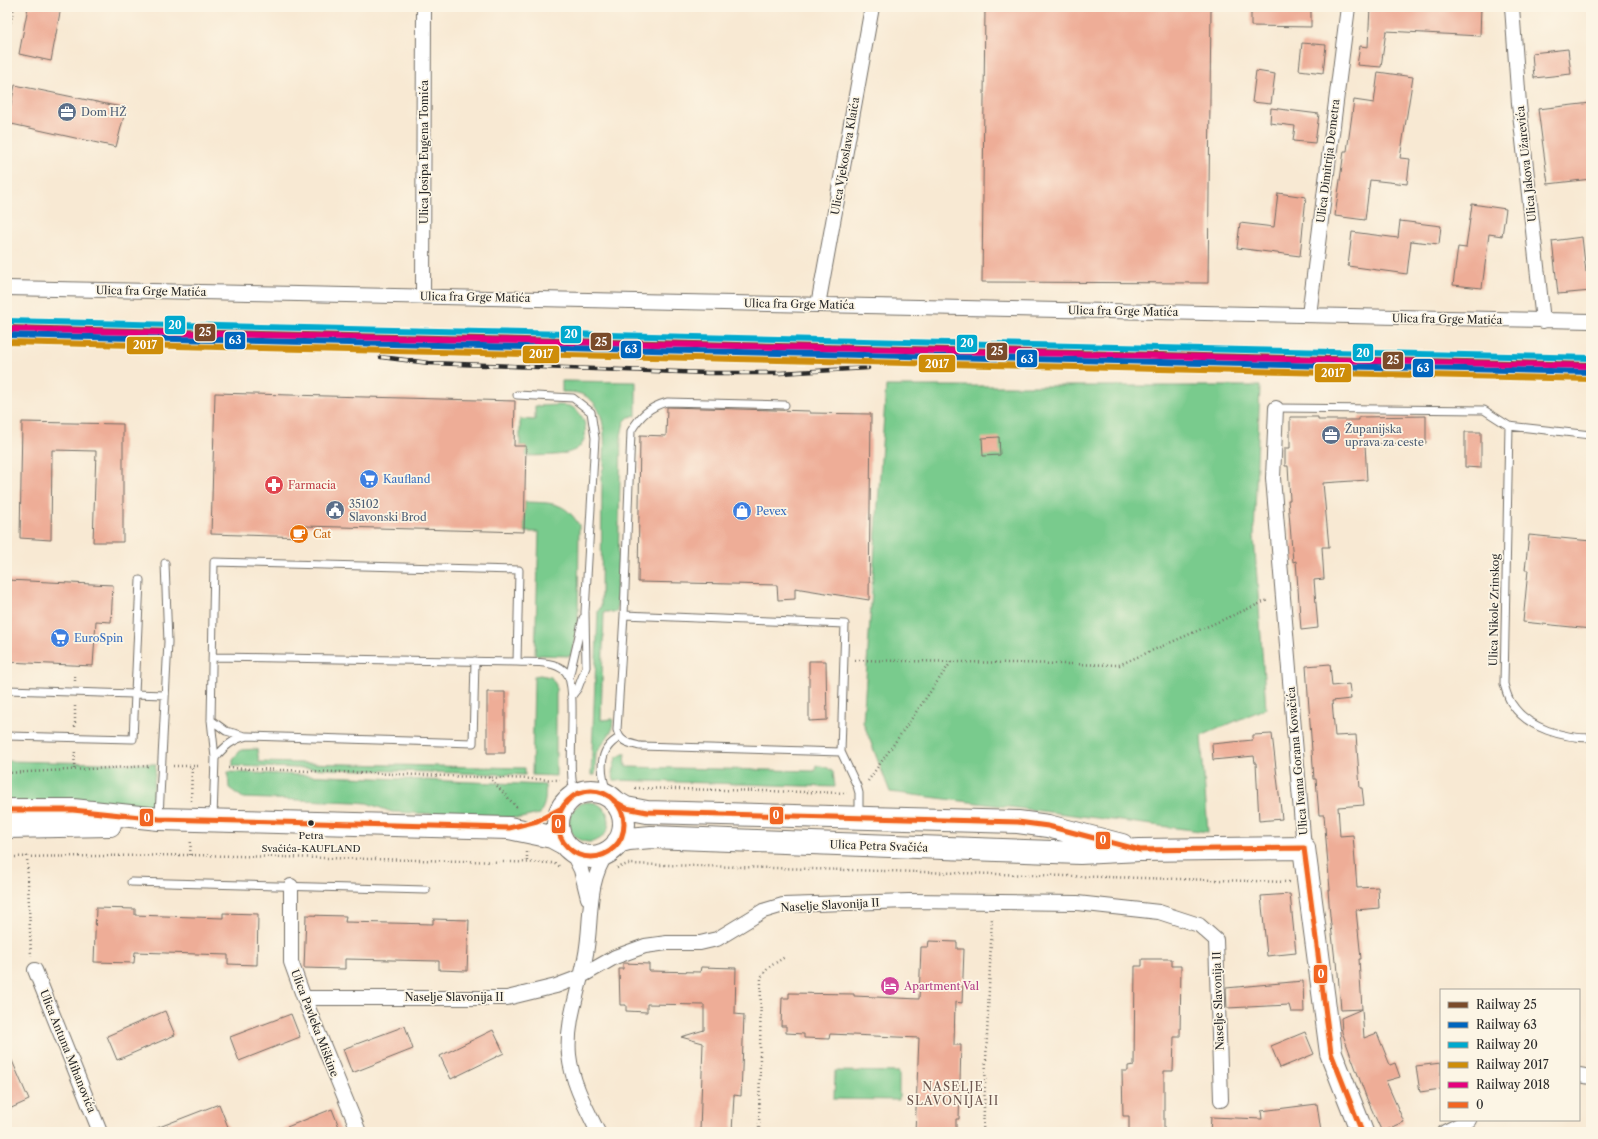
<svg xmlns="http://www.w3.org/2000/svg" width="1598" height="1139" font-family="'Libre Caslon Text',serif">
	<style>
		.green { fill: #79cb8d; stroke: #527b5c }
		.building { fill: #eead97 }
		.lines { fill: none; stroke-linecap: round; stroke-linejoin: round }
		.service-casing { stroke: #736e66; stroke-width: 9 }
		.minor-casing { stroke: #736e66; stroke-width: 16 }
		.primary-casing { stroke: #736e66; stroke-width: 24 }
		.path { stroke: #736e66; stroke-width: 2.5; stroke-dasharray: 1 3; stroke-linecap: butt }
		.service { stroke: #fff; stroke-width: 7 }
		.minor { stroke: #fff; stroke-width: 14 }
		.primary { stroke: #fff; stroke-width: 22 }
		.rail-casing { stroke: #2b2b2b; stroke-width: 4.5 }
		.rail { stroke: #fcf5e5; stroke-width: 3; stroke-dasharray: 9; stroke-linecap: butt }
		.bus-1-casing { stroke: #fcf5e5; stroke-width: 8 }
		.bus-1 { stroke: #f26522; stroke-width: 5 }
		.rail-1-casing { stroke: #fcf5e5; stroke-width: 9 }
		.rail-2-casing { stroke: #fcf5e5; stroke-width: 9 }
		.rail-3-casing { stroke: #fcf5e5; stroke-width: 9 }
		.rail-4-casing { stroke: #fcf5e5; stroke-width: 9 }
		.rail-5-casing { stroke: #fcf5e5; stroke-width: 9 }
		.rail-1 { stroke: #7a4b2a; stroke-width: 6 }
		.rail-2 { stroke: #0065bd; stroke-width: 6 }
		.rail-3 { stroke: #00a9ce; stroke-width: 6 }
		.rail-4 { stroke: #ce8d09; stroke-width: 6 }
		.rail-5 { stroke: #e5007d; stroke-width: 6 }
		.bus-dot { fill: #2b2b2b; stroke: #fcf5e5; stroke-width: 1.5 }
		.labels { text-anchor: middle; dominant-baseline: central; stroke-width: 3.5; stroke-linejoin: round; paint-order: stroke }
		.bus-label { font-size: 10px; fill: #2b2b2b; stroke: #fcf5e5 }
		.service-label { font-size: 11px; fill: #4e5e75; stroke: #fcf5e5; text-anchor: start }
		.street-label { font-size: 11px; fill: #2b2b2b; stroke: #fcf5e5 }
		.shop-label { font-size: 11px; fill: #366cbe; stroke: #fcf5e5; text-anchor: start }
		.health-label { font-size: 11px; fill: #be3a42; stroke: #fcf5e5; text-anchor: start }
		.food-label { font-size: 11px; fill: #c56008; stroke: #fcf5e5; text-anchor: start }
		.hotel-label { font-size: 11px; fill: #b23c85; stroke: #fcf5e5; text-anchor: start }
		.neighbourhood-label { font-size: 12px; letter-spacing: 1px; fill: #6f5851; stroke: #fcf5e5 }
		.line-badge { stroke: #fcf5e5; stroke-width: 1.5 }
		.badge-label { font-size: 11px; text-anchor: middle; font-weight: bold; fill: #fff }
	</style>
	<rect width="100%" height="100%" fill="#fcf5e5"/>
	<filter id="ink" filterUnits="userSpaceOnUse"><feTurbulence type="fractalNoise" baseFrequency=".025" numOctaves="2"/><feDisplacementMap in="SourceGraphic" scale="8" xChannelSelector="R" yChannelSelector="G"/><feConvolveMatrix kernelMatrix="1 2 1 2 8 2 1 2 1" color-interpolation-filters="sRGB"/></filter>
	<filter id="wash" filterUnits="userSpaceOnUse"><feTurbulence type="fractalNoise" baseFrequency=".012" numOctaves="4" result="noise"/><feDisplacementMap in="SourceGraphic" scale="16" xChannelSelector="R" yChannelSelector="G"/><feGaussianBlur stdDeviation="0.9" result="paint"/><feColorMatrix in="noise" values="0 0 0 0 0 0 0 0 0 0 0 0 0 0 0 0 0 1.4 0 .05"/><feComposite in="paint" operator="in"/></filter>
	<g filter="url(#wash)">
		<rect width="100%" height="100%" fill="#f8e9d3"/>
		<path class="green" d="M 562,381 L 636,382 L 636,416 L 629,417 L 624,422 L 621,436 L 617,612 L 604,612 L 601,720 L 613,719 L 612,730 L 596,754 L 595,775 L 591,775 L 598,611 L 601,607 L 602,471 L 604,467 C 604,443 609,404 581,394 C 575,392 568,392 562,392 Z
			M 886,386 L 1260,386 L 1254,536 L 1266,708 L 1201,736 L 1208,832 L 890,792 L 863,722 Z
			M 535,406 C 546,406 559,404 569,406 C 587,411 592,441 575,450 C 561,457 541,455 526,456 L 526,446 L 520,446 L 520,419 L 535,420 Z
			M 525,502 C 551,503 565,501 579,525 L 578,623 L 571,656 L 535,655 L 539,532 L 524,532 Z
			M 540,675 L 551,677 L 556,685 L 556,776 L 532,775 L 534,676 Z
			M 257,749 L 259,762 L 525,768 L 525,775 L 233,766 L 233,759 L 241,750 Z
			M 625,753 L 626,767 L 815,771 L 816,765 L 828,768 L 833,772 L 835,787 L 614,780 L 612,773 L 616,758 Z
			M 7,761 L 156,764 L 152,804 L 139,808 L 7,804 Z
			M 228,772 L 545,785 C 546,796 546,805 539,814 L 521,818 L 392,812 L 367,803 L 355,802 L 243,798 L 229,788 Z
			M569 822a20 20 0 1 1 40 0a20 20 0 1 1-40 0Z
			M 835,1071 L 899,1072 L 899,1100 L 834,1099 Z"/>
		<g id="blocks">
			<path class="building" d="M 28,7 L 61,7 L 51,61 L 19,54 Z
				M 985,7 L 1211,8 L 1208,283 L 982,282 Z
				M 1251,7 L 1311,7 L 1311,27 L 1251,26 Z
				M 1370,7 L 1481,7 L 1480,36 L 1386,31 L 1381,67 L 1357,65 L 1360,46 L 1368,47 Z
				M 1302,43 L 1326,45 L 1323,73 L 1299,70 Z
				M 1568,49 L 1571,74 L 1534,78 L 1532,53 Z
				M 1256,71 L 1275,74 L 1271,104 L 1252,102 Z
				M 1378,72 L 1413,77 L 1400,158 L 1410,159 L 1407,184 L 1370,180 L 1365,220 L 1335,216 L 1344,151 L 1347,151 L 1354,100 L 1374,103 Z
				M 15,85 L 126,108 L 116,147 L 7,123 Z
				M 1591,103 L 1591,179 L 1548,184 L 1538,109 Z
				M 1271,108 L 1319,114 L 1315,143 L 1293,141 L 1295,126 L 1270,123 Z
				M 1278,193 L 1306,197 L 1300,256 L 1237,248 L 1240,223 L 1274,227 Z
				M 1472,204 L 1506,209 L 1502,236 L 1489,234 L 1482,288 L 1453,285 L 1458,247 L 1466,248 Z
				M 1400,221 L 1441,226 L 1439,244 L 1411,241 L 1407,274 L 1348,266 L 1352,232 L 1398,238 Z
				M 1582,237 L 1586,272 L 1591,271 L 1591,291 L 1558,294 L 1552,241 Z
				M 215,393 L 515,401 L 514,446 L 526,446 L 524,532 L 304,526 L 304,537 L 211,534 Z
				M 667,407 L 810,411 L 810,413 L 871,414 L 869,600 L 795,588 L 795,599 L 778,600 L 777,585 L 638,582 L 640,435 L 666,436 Z
				M 1426,416 L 1426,443 L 1365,444 L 1367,480 L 1323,483 L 1329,547 L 1322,547 L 1324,579 L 1314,580 L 1318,628 L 1301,630 L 1296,561 L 1293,562 L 1288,500 L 1290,500 L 1288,466 L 1285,466 L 1285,448 L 1290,448 L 1290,417 L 1318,417 L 1318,420 L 1359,420 L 1359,417 Z
				M 22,422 L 123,424 L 123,542 L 93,542 L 96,451 L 52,450 L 51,540 L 20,538 Z
				M 1465,432 L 1481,432 L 1481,468 L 1465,467 Z
				M 999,437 L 1000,455 L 983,456 L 982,438 Z
				M 1529,535 L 1591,541 L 1591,629 L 1523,622 L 1528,570 L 1525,570 Z
				M 7,580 L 113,585 L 111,622 L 96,621 L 93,666 L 7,662 Z
				M 809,661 L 826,661 L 827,720 L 809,721 Z
				M 1330,664 L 1332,686 L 1349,684 L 1351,699 L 1332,701 L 1335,736 L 1356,735 L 1360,788 L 1362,788 L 1364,805 L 1338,807 L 1340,836 L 1353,835 L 1357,888 L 1378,887 L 1379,908 L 1356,910 L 1361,959 L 1359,959 L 1362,1009 L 1341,1010 L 1337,961 L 1335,961 L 1330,916 L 1328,890 L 1330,890 L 1324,815 L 1319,815 L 1316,779 L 1314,779 L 1306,666 Z
				M 487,692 L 505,692 L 505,753 L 487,753 Z
				M 1272,734 L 1282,819 L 1259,821 L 1256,763 L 1255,763 L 1254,756 L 1213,760 L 1212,744 L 1253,740 L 1253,735 Z
				M 1290,894 L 1296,953 L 1267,956 L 1261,896 Z
				M 96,908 L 135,909 L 135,915 L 223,918 L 223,913 L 258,914 L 257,965 L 228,964 L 228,955 L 135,952 L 134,963 L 94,962 Z
				M 306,915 L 346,916 L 345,922 L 433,924 L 433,919 L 469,920 L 467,971 L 439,970 L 439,961 L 345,959 L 345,969 L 304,968 Z
				M 929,941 L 957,942 L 957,949 L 964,949 L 962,1003 L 955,1002 L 954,1045 L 961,1045 L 959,1119 L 956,1119 L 956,1132 L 915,1132 L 919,1038 L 830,1034 L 829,1039 L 804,1038 L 804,1034 L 786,1033 L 786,1026 L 781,1026 L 782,998 L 789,998 L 789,993 L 854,994 L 854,996 L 919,999 L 921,947 L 928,947 Z
				M 1142,959 L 1172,959 L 1172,966 L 1181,966 L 1180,1037 L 1174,1037 L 1173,1071 L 1164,1071 L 1164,1132 L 1129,1132 L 1129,1116 L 1123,1116 L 1122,1071 L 1128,1071 L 1128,1066 L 1134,1065 L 1135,966 L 1142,966 Z
				M 623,963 L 649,964 L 649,971 L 700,972 L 701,967 L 736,968 L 735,1014 L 744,1015 L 741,1096 L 734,1095 L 732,1132 L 700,1132 L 703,1043 L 681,1037 L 704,1030 L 704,1005 L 647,1004 L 647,1012 L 626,1011 L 626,1005 L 620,1005 L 619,969 L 623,969 Z
				M 1303,981 L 1304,1012 L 1291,1012 L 1289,1005 L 1227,1008 L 1226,988 Z
				M 1362,1009 L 1364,1038 L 1377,1033 L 1390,1065 L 1395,1063 L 1400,1077 L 1386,1081 L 1404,1122 L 1382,1132 L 1367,1099 L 1342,1032 L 1341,1018 Z
				M 165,1011 L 175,1035 L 117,1060 L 107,1036 Z
				M 291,1014 L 300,1037 L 239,1061 L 230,1037 Z
				M 405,1026 L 413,1049 L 352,1073 L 343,1049 Z
				M 493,1030 L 504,1053 L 451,1079 L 440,1056 Z
				M 1305,1032 L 1314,1054 L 1280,1068 L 1271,1046 Z
				M 7,1049 L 29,1100 L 7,1110 Z
				M 1441,1063 L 1441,1089 L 1420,1092 L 1416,1066 Z
				M 219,1104 L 230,1132 L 149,1132 L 149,1131 Z
				M 1317,1104 L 1321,1132 L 1210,1132 L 1211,1117 L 1262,1119 L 1261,1111 Z
				M 332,1109 L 341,1132 L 277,1132 L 277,1131 Z"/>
		</g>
	</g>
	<g filter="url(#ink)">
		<use href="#blocks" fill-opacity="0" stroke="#736e66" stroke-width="1"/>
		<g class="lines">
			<g class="service-casing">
				<path id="service" d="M 517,395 L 573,398 L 591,412 L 595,438 L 585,612 L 586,667 L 578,688 L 571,697
					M 785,405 L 667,402 C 649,407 640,416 631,431 L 624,615 L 617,730 C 620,742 628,743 640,746 L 841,752
					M 1276,408 L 1484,410 L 1509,426 L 1591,435
					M 1509,426 L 1504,684 C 1506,691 1508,699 1512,704 C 1528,729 1564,738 1591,738
					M 624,615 L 845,624 L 841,752 L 857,786 L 859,793 L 859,815
					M 214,657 L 517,662 C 532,663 553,660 565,671 C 580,685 565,768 575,795
					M 569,678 L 583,618
					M 7,690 L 165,695
					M 211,720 L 226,731 L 245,736
					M 7,736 L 133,739 L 140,580
					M 215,758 C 224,747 233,739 247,736 L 473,743 L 475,661
					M 608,796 C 601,775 596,750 619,738
					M 159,816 L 168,642 L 165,563
					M 213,818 L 215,758 L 211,720 L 214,562 L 519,570 L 517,662
					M 131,882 L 426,890"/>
			</g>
			<g class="minor-casing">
				<path id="minor" d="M 1512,7 L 1519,104 L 1543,321
					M 7,288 L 1591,321
					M 423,296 L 424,7
					M 818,305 L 872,7
					M 1309,315 L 1348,7
					M 1276,408 L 1273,478 L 1304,848
					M 571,850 L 581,870 L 588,898
					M 291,886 L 291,962 L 304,998 L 359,1132
					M 35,970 L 100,1132
					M 304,998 L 507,998 L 556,986 L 580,977 L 615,957 L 645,946 L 667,943 L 700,943 L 717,939 L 763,911 L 783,905 L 909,901 L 1077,903 L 1159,912 L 1199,925 L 1216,940 L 1221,1100
					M 1579,1075 L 1591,1077
					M 598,1132 C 586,1108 572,1083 569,1055 C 566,1021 579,991 585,959 C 593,922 585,885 607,853
					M 1445,1132 L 1469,1120"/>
			</g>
			<g class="primary-casing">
				<path id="primary" d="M558 824a33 33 0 1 1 66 0a33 33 0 1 1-66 0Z
					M 614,801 L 626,808 L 647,812 L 1018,822 L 1048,826 L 1122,845
					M 7,810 L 73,810 L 159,819 L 509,828 L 552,837 L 565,844
					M 7,827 L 110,825
					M 618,842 L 629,839 L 651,837 L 1080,853 L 1140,850 L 1304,848 L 1331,1053 L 1362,1132"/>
			</g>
			<path class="path" d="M 7,38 L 14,7
				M 855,660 L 1119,665 L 1268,600
				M 75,681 L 75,674
				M 75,727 L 75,704
				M 173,766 L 192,766
				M 228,768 L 560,780
				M 74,769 L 75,750
				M 7,773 L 150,766
				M 489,777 L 518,809
				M 868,781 L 951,662
				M 635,788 L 847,793
				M 191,801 L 192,766 L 201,766
				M 527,852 L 527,863
				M 190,855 L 191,839
				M 27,856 L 31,956
				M 7,857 L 190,855 L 553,863 L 561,867
				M 617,868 L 628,864 L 1289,882
				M 759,1132 L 761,977 L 769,967 L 785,957
				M 983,1132 L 992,917"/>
			<use href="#service" class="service"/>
			<use href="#minor" class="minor"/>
			<use href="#primary" class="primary"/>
			<g class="rail-casing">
				<path id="rail" d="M 219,333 L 300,345
					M 7,341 L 339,351 L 1591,380
					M 381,357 L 429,363 L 708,373 L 780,373 L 868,368"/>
			</g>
			<use href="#rail" class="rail"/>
			<g class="bus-1-casing">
				<path id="bus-1" d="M558 824a33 33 0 1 1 66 0a33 33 0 1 1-66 0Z
					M 614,801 L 626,808 L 647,812 L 1018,822 L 1048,826 L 1140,850 L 1304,848 L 1331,1053 L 1362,1132
					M 7,810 L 73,810 L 159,819 L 509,828 L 537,821 L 562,808"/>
			</g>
			<use href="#bus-1" class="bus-1"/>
			<g class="rail-1-casing">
				<path id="rail-1" d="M 7,328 L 1591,365"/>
			</g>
			<g class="rail-2-casing">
				<path id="rail-2" d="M 7,335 L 1591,372"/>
			</g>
			<g class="rail-3-casing">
				<path id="rail-3" d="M 7,321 L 1591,358"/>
			</g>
			<g class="rail-4-casing">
				<path id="rail-4" d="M 7,342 L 1591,379"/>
			</g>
			<g class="rail-5-casing">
				<path id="rail-5" d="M 7,329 L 1591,366"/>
			</g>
			<use href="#rail-1" class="rail-1"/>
			<use href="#rail-2" class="rail-2"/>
			<use href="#rail-3" class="rail-3"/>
			<use href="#rail-4" class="rail-4"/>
			<use href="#rail-5" class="rail-5"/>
		</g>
	</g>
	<defs>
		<g id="office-disc" transform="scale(1)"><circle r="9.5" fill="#5c6f8a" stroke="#fcf5e5"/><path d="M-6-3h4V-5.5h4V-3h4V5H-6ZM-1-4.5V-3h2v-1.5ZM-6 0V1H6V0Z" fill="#fff"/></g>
		<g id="supermarket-disc" transform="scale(1)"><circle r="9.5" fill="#3f7fe0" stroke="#fcf5e5"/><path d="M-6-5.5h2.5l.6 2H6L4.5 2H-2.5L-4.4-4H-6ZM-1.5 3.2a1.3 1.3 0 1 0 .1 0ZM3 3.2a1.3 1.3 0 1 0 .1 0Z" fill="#fff"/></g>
		<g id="pharmacy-disc" transform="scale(1)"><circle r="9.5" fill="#e0444e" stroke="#fcf5e5"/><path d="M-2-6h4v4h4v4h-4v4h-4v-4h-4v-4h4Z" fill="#fff"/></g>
		<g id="civic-disc" transform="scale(1)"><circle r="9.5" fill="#5c6f8a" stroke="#fcf5e5"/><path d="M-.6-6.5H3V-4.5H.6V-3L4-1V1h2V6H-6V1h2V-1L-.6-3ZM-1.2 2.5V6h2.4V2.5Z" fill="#fff"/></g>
		<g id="shop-disc" transform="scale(1)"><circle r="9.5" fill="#3f7fe0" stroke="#fcf5e5"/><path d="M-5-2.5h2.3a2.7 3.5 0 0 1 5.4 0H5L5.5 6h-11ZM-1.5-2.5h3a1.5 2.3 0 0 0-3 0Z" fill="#fff"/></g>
		<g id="cafe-disc" transform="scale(1)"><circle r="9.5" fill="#e8710a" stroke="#fcf5e5"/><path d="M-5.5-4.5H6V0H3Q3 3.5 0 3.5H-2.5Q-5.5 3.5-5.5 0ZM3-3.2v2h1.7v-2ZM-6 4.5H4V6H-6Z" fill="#fff"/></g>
		<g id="hotel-disc" transform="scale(1)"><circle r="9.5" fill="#d1479c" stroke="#fcf5e5"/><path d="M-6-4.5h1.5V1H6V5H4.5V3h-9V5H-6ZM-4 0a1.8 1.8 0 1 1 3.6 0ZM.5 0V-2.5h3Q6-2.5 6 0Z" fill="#fff"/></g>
	</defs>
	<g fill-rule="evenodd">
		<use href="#office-disc" x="67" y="112"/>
		<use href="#office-disc" x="1331" y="435"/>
		<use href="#supermarket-disc" x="369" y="479"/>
		<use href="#pharmacy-disc" x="274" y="485"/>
		<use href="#civic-disc" x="335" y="510"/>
		<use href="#shop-disc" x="742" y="511"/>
		<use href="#cafe-disc" x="299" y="534"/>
		<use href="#supermarket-disc" x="60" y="638"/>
		<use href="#hotel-disc" x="890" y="986"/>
	</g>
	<circle class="bus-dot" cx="311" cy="823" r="3.5"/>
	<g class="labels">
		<g class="bus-label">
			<text x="311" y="835">Petra<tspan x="311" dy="13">Svačića-KAUFLAND</tspan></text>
		</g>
		<g class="service-label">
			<text x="81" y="112">Dom HŽ</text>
			<text x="1345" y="429">Županijska<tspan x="1345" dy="13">uprava za ceste</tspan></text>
			<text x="349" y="504">35102<tspan x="349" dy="13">Slavonski Brod</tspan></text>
		</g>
		<g class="street-label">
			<text transform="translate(424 152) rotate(-90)">Ulica Josipa Eugena Tomića</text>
			<text transform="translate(845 156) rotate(-80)">Ulica Vjekoslava Klaića</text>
			<text transform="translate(1328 161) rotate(-83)">Ulica Dimitrija Demetra</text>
			<text transform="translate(1526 164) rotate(-96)">Ulica Jakova Užarevića</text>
			<text transform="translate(151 291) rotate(1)">Ulica fra Grge Matića</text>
			<text transform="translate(475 297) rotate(1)">Ulica fra Grge Matića</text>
			<text transform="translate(799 304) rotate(1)">Ulica fra Grge Matića</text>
			<text transform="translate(1123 311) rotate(1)">Ulica fra Grge Matića</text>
			<text transform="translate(1447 319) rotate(1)">Ulica fra Grge Matića</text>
			<text transform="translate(1494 610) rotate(-89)">Ulica Nikole Zrinskog</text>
			<text transform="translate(1297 761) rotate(-95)">Ulica Ivana Gorana Kovačića</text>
			<text transform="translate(879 846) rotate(2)">Ulica Petra Svačića</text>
			<text transform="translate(830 905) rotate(-3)">Naselje Slavonija II</text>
			<text x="454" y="997">Naselje Slavonija II</text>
			<text transform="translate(1218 1001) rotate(-92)">Naselje Slavonija II</text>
			<text transform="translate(315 1023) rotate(69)">Ulica Pavleka Miškine</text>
			<text transform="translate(68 1051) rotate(68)">Ulica Antuna Mihanovića</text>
		</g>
		<g class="shop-label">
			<text x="383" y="479">Kaufland</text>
			<text x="756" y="511">Pevex</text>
			<text x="74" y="638">EuroSpin</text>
		</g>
		<g class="health-label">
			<text x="288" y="485">Farmacia</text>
		</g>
		<g class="food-label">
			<text x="313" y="534">Cat</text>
		</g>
		<g class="hotel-label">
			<text x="904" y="986">Apartment Val</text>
		</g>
		<g class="neighbourhood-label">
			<text x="953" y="1086">NASELJE<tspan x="953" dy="14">SLAVONIJA II</tspan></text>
		</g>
	</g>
	<g class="line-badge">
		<rect x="164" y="315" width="22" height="20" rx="4" fill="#00a9ce"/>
		<rect x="194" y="323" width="22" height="19" rx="4" fill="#7a4b2a"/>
		<rect x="560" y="325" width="22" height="19" rx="4" fill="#00a9ce"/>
		<rect x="224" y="331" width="22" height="19" rx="4" fill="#0065bd"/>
		<rect x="590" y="332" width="22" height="19" rx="4" fill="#7a4b2a"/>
		<rect x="956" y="334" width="22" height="19" rx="4" fill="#00a9ce"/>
		<rect x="126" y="336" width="38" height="19" rx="4" fill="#ce8d09"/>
		<rect x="620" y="340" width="22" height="19" rx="4" fill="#0065bd"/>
		<rect x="986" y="342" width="22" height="19" rx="4" fill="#7a4b2a"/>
		<rect x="1352" y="343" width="22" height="19" rx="4" fill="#00a9ce"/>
		<rect x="522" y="345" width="38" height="19" rx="4" fill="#ce8d09"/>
		<rect x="1016" y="349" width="22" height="19" rx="4" fill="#0065bd"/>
		<rect x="1382" y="351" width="22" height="19" rx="4" fill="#7a4b2a"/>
		<rect x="918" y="354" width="38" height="19" rx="4" fill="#ce8d09"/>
		<rect x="1412" y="358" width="22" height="20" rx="4" fill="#0065bd"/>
		<rect x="1314" y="363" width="38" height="20" rx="4" fill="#ce8d09"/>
		<rect x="769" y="806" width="15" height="19" rx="4" fill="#f26522"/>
		<rect x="139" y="808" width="15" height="19" rx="4" fill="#f26522"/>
		<rect x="551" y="814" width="15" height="20" rx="4" fill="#f26522"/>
		<rect x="1095" y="831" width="16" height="19" rx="4" fill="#f26522"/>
		<rect x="1313" y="964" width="15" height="20" rx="4" fill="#f26522"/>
	</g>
	<g class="badge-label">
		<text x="175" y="329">20</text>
		<text x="205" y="336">25</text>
		<text x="571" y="338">20</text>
		<text x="235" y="344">63</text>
		<text x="601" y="346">25</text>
		<text x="967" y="347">20</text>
		<text x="145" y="349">2017</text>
		<text x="631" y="353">63</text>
		<text x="997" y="355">25</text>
		<text x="1363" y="357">20</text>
		<text x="541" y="358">2017</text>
		<text x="1027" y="363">63</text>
		<text x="1393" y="364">25</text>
		<text x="937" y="368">2017</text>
		<text x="1423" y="372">63</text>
		<text x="1333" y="377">2017</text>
		<text x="776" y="819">0</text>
		<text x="147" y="822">0</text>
		<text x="558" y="828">0</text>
		<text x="1103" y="844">0</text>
		<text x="1321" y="978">0</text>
	</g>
	<rect width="1598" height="1139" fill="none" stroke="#fcf5e5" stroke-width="24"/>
	<rect x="1440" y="989" width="140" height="132" fill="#fcf5e5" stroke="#a8a49b"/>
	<rect x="1448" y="1002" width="20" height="6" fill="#7a4b2a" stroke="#a8a49b"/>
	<text x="1476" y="1009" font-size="12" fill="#2b2b2b">Railway 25</text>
	<rect x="1448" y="1022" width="20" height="6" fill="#0065bd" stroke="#a8a49b"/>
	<text x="1476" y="1029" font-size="12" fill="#2b2b2b">Railway 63</text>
	<rect x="1448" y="1042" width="20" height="6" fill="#00a9ce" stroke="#a8a49b"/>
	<text x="1476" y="1049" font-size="12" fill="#2b2b2b">Railway 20</text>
	<rect x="1448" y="1062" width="20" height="6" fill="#ce8d09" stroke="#a8a49b"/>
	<text x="1476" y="1069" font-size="12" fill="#2b2b2b">Railway 2017</text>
	<rect x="1448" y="1082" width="20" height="6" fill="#e5007d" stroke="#a8a49b"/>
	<text x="1476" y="1089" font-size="12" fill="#2b2b2b">Railway 2018</text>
	<rect x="1448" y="1102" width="20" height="6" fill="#f26522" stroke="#a8a49b"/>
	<text x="1476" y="1109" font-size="12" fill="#2b2b2b">0</text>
</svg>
